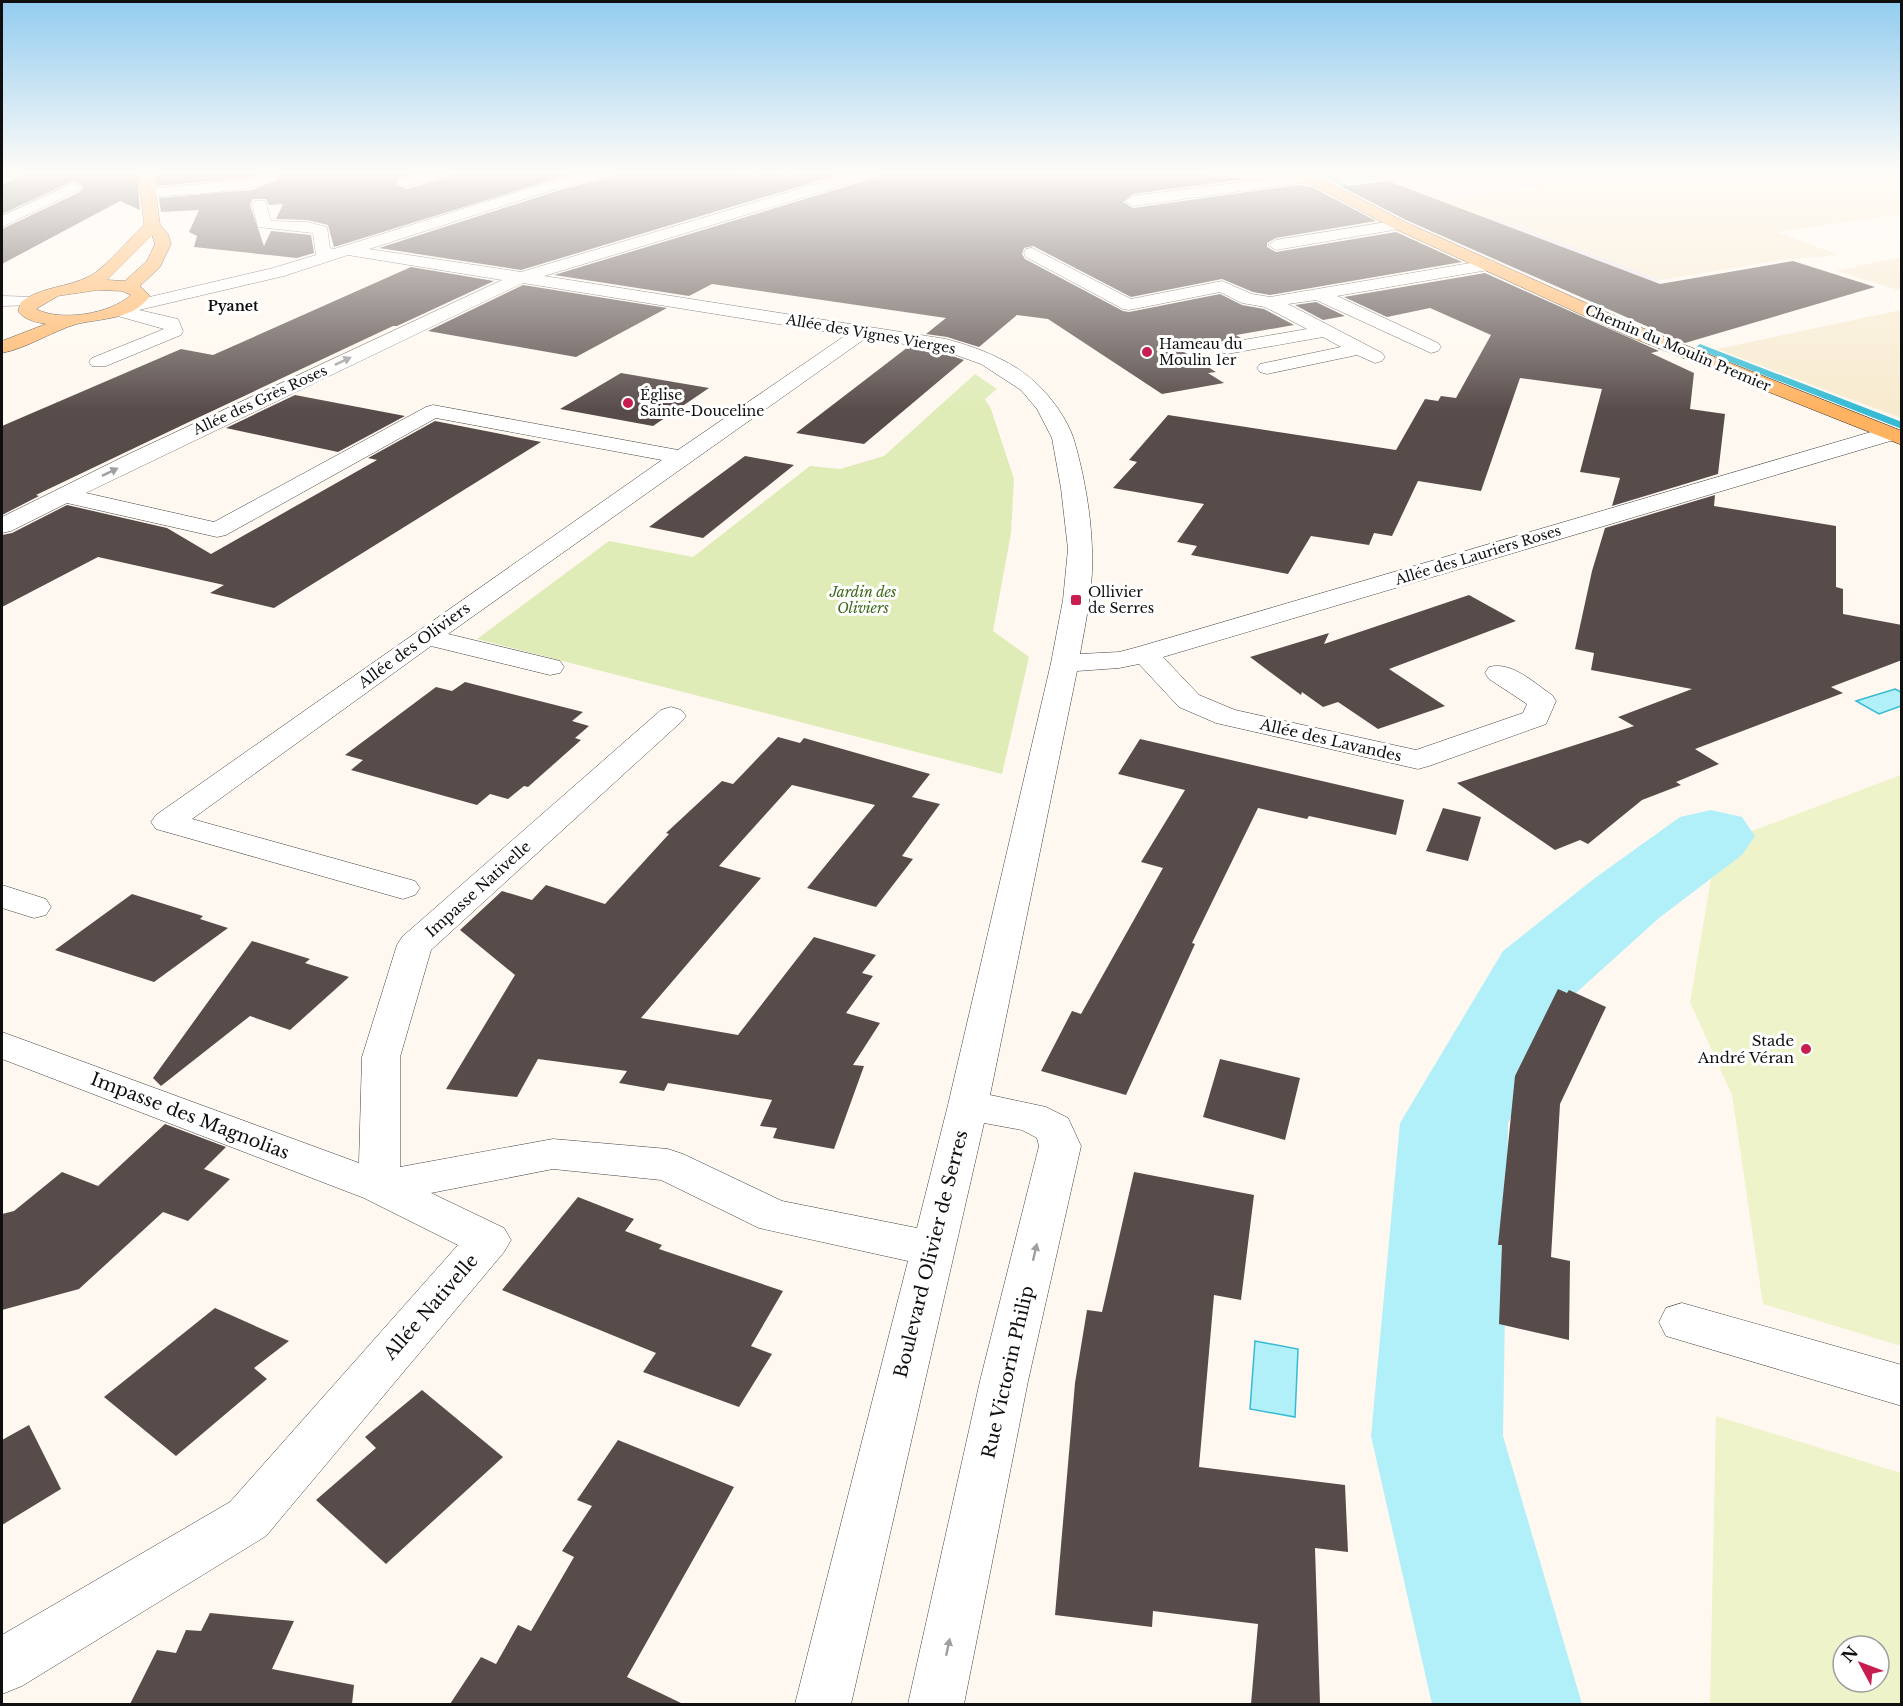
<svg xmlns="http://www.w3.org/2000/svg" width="1903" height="1706" font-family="'Libre Baskerville',serif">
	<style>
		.industrial { fill: #eae3ee }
		.farmland { fill: #f7eace }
		.green { fill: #dfecb7 }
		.pitch { fill: #eef3ca; fill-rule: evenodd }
		.water { fill: #b2f0f9; stroke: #35bbd4; stroke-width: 1.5 }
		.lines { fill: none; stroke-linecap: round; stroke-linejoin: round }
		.stream { fill: #35bbd4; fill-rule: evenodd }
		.river { fill: #b2f0f9; fill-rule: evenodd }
		.building { fill: #584c4a }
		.minor-casing { stroke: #424242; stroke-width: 1 }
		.major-casing { stroke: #202020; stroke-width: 1 }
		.minor { fill: #fff; fill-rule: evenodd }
		.major { fill: #ffb260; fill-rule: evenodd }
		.oneway { fill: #9f9f9f }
		.poi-dot { fill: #c71e4f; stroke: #fff; stroke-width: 2 }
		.labels { text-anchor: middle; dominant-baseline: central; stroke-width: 6; stroke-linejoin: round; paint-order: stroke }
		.far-neighbourhood-label { font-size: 14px; font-weight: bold; fill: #0f0f0f; stroke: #fff }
		.far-street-label { font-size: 14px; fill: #0f0f0f; stroke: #fff }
		.far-poi-label { font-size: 14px; fill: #0f0f0f; stroke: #fff; text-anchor: start }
		.far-park-label { font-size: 14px; font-style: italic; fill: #3e6a1b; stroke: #fff }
		.street-label { font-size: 15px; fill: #0f0f0f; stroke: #fff }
		.poi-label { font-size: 15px; fill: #0f0f0f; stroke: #fff; text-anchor: end }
		.near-street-label { font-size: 18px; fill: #0f0f0f; stroke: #fff }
	</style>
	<rect width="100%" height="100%" fill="#fff8f0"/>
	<path class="industrial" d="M 1320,172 L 1512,172 L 1549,186 L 1416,203 L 1456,222 L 1495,217 L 1661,280 L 1579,293 L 1416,220 Z"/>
	<path class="farmland" d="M 1512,172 L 1901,172 L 1901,214 L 1777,232 L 1839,255 L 1782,260 L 1661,280 L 1495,217 L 1456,222 L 1415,204 L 1548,186 Z
		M 1901,257 L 1901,291 L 1836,271 Z
		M 1901,310 L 1901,418 L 1717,349 Z"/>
	<path class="green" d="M 975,374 L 997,389 L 985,399 L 991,409 L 1014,479 L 1011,533 L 993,631 L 1029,657 L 1002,774 L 477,639 L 609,541 L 693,557 L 810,466 L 840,469 L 884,456 Z"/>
	<path class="pitch" d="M 1901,775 L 1902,775 L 1901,1346 L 1763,1304 L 1732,1095 L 1690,1002 L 1717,844 Z
		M 1716,1416 L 1901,1473 L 1901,1704 L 1710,1704 ZM 1843,1646 L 1879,1646 L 1879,1682 L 1843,1682 Z"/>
	<path class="water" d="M 1895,689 L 1901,692 L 1901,706 L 1879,714 L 1856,701 Z
		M 1255,1341 L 1298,1349 L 1295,1417 L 1250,1409 Z"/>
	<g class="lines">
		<path class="stream" d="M 1314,172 L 1323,172 L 1366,195 L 1361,196 Z
			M 1700,344 L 1902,422 L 1902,429 L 1697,349 L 1696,347 Z"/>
		<path class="river" d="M 1711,810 L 1742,817 L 1755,836 L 1742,855 L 1659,918 L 1576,993 L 1508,1123 L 1503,1436 L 1582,1704 L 1432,1704 L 1371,1436 L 1400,1123 L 1503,951 L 1595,878 L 1680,817 Z"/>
	</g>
	<path class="building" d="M 29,172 L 137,172 L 140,210 L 120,201 L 2,264 L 2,229 L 80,192 L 83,188 L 82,185 L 73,181 L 2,214 L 2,185 Z
		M 155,172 L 262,172 L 262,173 L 252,177 L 157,186 Z
		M 280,172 L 417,172 L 398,179 L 396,184 L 406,189 L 449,177 L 452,172 L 577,172 L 334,247 L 328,225 L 307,220 L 276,219 L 283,204 L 269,205 L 266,199 L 253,199 L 250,205 L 264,246 L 271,231 L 311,235 L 314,253 L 297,258 L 194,247 L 197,236 L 189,232 L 199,210 L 161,212 L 159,198 L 252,190 L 277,181 Z
		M 614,172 L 727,172 L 755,176 L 762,172 L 792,176 L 799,172 L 841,174 L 521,270 L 379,248 L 560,190 L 611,177 Z
		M 881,172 L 1183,172 L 1246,179 L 1133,194 L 1123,202 L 1133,208 L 1298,185 L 1312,187 L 1376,221 L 1276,238 L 1267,243 L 1267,247 L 1276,252 L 1396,232 L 1462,262 L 1270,295 L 1253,292 L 1222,279 L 1131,297 L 1033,246 L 1024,248 L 1022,254 L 1025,259 L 1123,311 L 1129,312 L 1220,294 L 1242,305 L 1264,309 L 1294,325 L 1236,335 L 1241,338 L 1179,349 L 1216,372 L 1208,373 L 1224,383 L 1162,394 L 1048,319 L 1017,315 L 979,347 L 947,337 L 926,334 L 946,318 L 712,284 L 689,296 L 554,275 L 878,177 Z
		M 1388,181 L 1660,284 L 1793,261 L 1875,287 L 1685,343 L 1406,220 L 1342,187 Z
		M 411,267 L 494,281 L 397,326 L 393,326 L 191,421 L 36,495 L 39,496 L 2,515 L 2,426 L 181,349 L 213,355 Z
		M 1485,273 L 1659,351 L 1651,353 L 1694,373 L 1690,409 L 1725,414 L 1718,474 L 1612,506 L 1620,478 L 1580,472 L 1602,389 L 1520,378 L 1481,491 L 1418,481 L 1392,536 L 1374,533 L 1369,545 L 1311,536 L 1288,574 L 1191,555 L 1197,546 L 1177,542 L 1204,504 L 1113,488 L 1137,462 L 1129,460 L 1168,415 L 1396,450 L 1425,399 L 1438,401 L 1441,396 L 1456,398 L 1491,335 L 1430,308 L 1387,317 L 1344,297 Z
		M 523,285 L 667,308 L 576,357 L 428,331 Z
		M 1316,302 L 1345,316 L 1323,320 L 1295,305 Z
		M 908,347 L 941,352 L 964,360 L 864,444 L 796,433 Z
		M 621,373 L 709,388 L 653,426 L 560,409 Z
		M 295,395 L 405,416 L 338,452 L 226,428 Z
		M 435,421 L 541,442 L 274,608 L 210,593 L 224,585 L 98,557 L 2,607 L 2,535 L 12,533 L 67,505 L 167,528 L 211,554 L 377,460 L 368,458 Z
		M 745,456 L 794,465 L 703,538 L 649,527 Z
		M 1715,495 L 1714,506 L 1836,526 L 1836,587 L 1843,589 L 1843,614 L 1902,625 L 1902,660 L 1831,687 L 1843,693 L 1695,749 L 1719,764 L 1676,782 L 1681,785 L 1642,800 L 1588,844 L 1580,840 L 1555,850 L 1457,783 L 1634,726 L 1618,717 L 1692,689 L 1591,670 L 1594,653 L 1575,649 L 1592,571 L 1605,528 Z
		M 1469,595 L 1516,621 L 1389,669 L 1445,706 L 1378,729 L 1338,702 L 1323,707 L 1302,692 L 1301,695 L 1250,657 L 1329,633 L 1324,644 Z
		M 465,682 L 583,712 L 572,721 L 589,726 L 575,738 L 581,740 L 528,787 L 524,786 L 508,799 L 490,794 L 477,805 L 351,770 L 363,760 L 345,755 L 436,687 L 452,691 Z
		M 778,737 L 800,743 L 804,738 L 930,774 L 912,797 L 940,804 L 902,856 L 913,859 L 876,907 L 807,888 L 875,805 L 792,785 L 719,866 L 761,878 L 641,1018 L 738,1035 L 814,937 L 876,955 L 862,973 L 873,976 L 846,1013 L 880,1023 L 853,1065 L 864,1066 L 834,1149 L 773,1138 L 777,1128 L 760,1126 L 772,1100 L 668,1083 L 664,1091 L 619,1083 L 627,1071 L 538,1059 L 517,1097 L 446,1089 L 515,975 L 460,930 L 502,891 L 532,900 L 546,885 L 605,904 L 669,834 L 666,833 L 722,781 L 733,784 Z
		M 1140,739 L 1404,800 L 1396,835 L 1309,816 L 1307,819 L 1258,808 L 1192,943 L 1195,944 L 1126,1095 L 1041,1071 L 1072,1011 L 1081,1014 L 1163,868 L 1141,862 L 1185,790 L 1118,774 Z
		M 1443,808 L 1481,817 L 1468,861 L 1426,851 Z
		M 132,894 L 203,916 L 200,919 L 228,928 L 154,982 L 55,950 Z
		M 252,941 L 310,959 L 305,963 L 349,977 L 290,1030 L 250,1016 L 161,1086 L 153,1078 Z
		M 1558,989 L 1567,993 L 1569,990 L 1606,1007 L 1560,1104 L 1551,1257 L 1570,1261 L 1569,1340 L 1499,1324 L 1502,1245 L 1498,1245 L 1515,1076 Z
		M 1220,1059 L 1300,1078 L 1285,1140 L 1203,1117 Z
		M 165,1124 L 226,1147 L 204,1169 L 230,1179 L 188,1221 L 163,1212 L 79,1289 L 2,1310 L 2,1214 L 14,1211 L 62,1172 L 98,1186 Z
		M 1134,1172 L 1254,1195 L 1241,1300 L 1214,1295 L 1199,1467 L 1345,1485 L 1348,1552 L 1315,1548 L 1320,1704 L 1251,1704 L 1258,1624 L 1153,1611 L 1152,1627 L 1055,1615 L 1075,1383 L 1087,1310 L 1102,1312 Z
		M 578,1197 L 634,1219 L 625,1231 L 662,1245 L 659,1249 L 783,1291 L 751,1346 L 772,1354 L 739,1407 L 643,1372 L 656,1353 L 502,1290 Z
		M 215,1308 L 289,1341 L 254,1368 L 267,1379 L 176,1456 L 104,1397 Z
		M 422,1390 L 503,1457 L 386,1564 L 316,1500 L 376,1448 L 365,1437 Z
		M 29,1425 L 61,1489 L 2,1525 L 2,1440 Z
		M 618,1440 L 734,1487 L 627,1677 L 683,1704 L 450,1704 L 481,1657 L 496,1664 L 518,1625 L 531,1631 L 574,1557 L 562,1551 L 592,1506 L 577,1500 Z
		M 210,1613 L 294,1621 L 272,1669 L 354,1685 L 352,1704 L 130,1704 L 157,1650 L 176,1653 L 186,1630 L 201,1631 Z"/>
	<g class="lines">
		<g class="minor-casing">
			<path id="minor" d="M 264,172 L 278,172 C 278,177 279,178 275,180 C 257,192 173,195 147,197 L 140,193 L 147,189 L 253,179 L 264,175 Z
				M 426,172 L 450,172 L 448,175 L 405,187 L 398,183 L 400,180 Z
				M 587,172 L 612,172 L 610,175 L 559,188 L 369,249 L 521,272 L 856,172 L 879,172 L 877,175 L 544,276 L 946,339 C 977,347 1013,361 1036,383 C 1051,397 1068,420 1074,440 C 1084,474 1091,514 1092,549 C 1094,584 1086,620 1080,654 L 1119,652 L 1138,647 L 1881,429 L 1889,428 L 1897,429 L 1900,434 L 1897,439 L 1163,657 L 1199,695 L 1235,710 L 1416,750 L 1523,713 L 1527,704 L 1489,679 L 1485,673 L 1489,667 C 1512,661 1534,683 1552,695 L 1556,701 L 1546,724 L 1429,766 L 1418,769 L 1216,723 L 1179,707 L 1139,664 L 1119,668 L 1077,671 L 990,1095 L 1046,1107 L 1068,1118 L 1081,1146 L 1028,1381 L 964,1704 L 908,1704 L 980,1381 L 1039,1146 L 1037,1138 L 1022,1130 L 984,1123 L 851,1704 L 795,1704 L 908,1261 L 759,1228 L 661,1180 L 553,1169 L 431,1193 L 504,1228 L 511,1240 L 504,1252 L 266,1536 L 22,1686 L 2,1694 L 2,1635 L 230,1502 L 458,1245 L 364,1198 L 2,1059 L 2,1032 L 359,1163 L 362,1057 L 397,945 L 402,937 L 661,710 L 671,707 L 681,710 L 686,716 L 681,722 L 431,950 L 400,1057 L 400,1167 L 553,1139 L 668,1149 L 683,1154 L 782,1201 L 917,1228 L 948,1105 L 1051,663 L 1063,600 L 1068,549 L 1061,488 L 1052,438 L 1037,409 L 1021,390 L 981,364 L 942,350 L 866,338 L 448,634 L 560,661 L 564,667 L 560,673 L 550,675 L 431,646 L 192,819 L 415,881 L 420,888 L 415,895 L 403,899 L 156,829 L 151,822 L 156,815 L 662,460 L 436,418 L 226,535 L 217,537 L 67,503 L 11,531 L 2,533 L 2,517 L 131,453 L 502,280 L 348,255 L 284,276 L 139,310 L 178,319 L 183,331 L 181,335 L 106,366 L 92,366 L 89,362 L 92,358 L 164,329 L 114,315 L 111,311 L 114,307 L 128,302 L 273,268 L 316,255 L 313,233 L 258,227 L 252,204 L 255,201 L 265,201 L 271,221 L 307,222 L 327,227 L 330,248 L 334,249 L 549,182 ZM 523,283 L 846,335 L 678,450 L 433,405 L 426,407 L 214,522 L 86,493 Z
				M 1308,174 L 1313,175 L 1315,178 L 1313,181 L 1133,206 L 1125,201 L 1133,196 Z
				M 74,183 L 81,187 L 79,190 L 2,227 L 2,216 Z
				M 1399,220 L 1407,225 L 1405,228 L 1276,250 L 1268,245 L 1276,240 Z
				M 1032,248 L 1131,299 L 1222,281 L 1252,294 L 1270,297 L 1488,260 L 1494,261 L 1496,265 L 1494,269 L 1488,270 L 1337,296 L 1438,343 L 1441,347 L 1438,351 L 1431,353 L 1316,300 L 1288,304 L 1382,353 L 1385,357 L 1382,361 L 1375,363 L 1357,355 L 1267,374 L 1260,372 L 1257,368 L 1260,364 L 1341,347 L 1323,337 L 1227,354 L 1220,352 L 1217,348 L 1220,344 L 1307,329 L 1265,307 L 1242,303 L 1220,292 L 1129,310 L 1123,309 L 1026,257 L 1024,253 L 1026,249 Z
				M 2,296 L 39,297 L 42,301 L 39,305 L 2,306 Z
				M 2,885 L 46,899 L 51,907 L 46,915 L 34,918 L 2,908 Z
				M 1682,1303 L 1902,1365 L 1902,1406 L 1666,1336 L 1659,1322 L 1666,1308 Z"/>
		</g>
		<g class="major-casing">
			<path id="major" d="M 139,172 L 153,172 L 160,225 L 168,234 L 171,244 L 160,267 L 140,286 L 150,296 C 133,320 102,318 77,324 C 52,331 28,348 2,353 L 2,341 L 46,324 C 36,322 24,320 18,311 L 21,302 C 42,286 67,288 90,276 C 105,268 130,238 144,225 ZM 152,235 L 155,244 L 147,261 L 125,281 L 107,280 ZM 98,290 L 122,291 L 131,295 C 110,314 61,322 36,309 L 58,296 Z
				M 1289,172 L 1308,172 L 1405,222 L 1642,328 L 1902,431 L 1902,445 L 1628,336 L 1393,228 Z"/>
		</g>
		<use href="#minor" class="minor"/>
		<use href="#major" class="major"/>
	</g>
	<defs><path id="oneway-solid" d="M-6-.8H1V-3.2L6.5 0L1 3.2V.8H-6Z" transform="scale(1.5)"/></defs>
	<g class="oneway">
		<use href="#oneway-solid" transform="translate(343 361) rotate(-25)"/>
		<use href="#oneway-solid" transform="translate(110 472) rotate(-26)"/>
		<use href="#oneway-solid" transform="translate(1035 1252) rotate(-77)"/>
		<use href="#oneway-solid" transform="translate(948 1647) rotate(-78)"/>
	</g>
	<linearGradient id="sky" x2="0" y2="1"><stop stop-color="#92ccef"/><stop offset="0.42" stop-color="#fffcf8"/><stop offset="1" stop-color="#fffcf8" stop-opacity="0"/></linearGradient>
	<rect width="1903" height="411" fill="url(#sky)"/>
	<g class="poi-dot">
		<circle cx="1147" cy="352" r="6"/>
		<circle cx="628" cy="403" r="6"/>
		<rect x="1070" y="594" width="12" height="12" rx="3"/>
		<circle cx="1806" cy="1049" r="6"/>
	</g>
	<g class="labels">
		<g class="far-neighbourhood-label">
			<text x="233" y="306">Pyanet</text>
		</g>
		<g class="far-street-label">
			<text transform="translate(871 334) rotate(10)">Allée des Vignes Vierges</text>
			<text transform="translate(1678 348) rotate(23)">Chemin du Moulin Premier</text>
			<text transform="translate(260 400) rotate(-25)">Allée des Grès Roses</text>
			<text transform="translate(1478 555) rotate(-17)">Allée des Lauriers Roses</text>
		</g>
		<g class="far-poi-label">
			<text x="1159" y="344">Hameau du<tspan x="1159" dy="16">Moulin 1er</tspan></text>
			<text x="640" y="395">Église<tspan x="640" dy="16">Sainte-Douceline</tspan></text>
			<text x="1088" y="592">Ollivier<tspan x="1088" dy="16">de Serres</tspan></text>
		</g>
		<g class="far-park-label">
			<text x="863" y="592">Jardin des<tspan x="863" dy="16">Oliviers</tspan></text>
		</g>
		<g class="street-label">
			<text transform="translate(414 645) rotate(-36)">Allée des Oliviers</text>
			<text transform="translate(1331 740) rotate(13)">Allée des Lavandes</text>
			<text transform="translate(478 889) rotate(-42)">Impasse Nativelle</text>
		</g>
		<g class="poi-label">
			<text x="1794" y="1040">Stade<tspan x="1794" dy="17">André Véran</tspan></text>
		</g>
		<g class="near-street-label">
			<text transform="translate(190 1116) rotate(21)">Impasse des Magnolias</text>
			<text transform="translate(931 1254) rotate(-76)">Boulevard Olivier de Serres</text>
			<text transform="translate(431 1307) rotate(-49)">Allée Nativelle</text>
			<text transform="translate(1008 1372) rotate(-77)">Rue Victorin Philip</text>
		</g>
	</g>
	<rect width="1903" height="1706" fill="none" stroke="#0f0f0f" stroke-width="6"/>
	<g transform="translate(1861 1664) rotate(311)"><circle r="28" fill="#ffffff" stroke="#9f9f9f" stroke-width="1.5"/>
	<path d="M0-4.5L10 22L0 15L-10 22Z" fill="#c71e4f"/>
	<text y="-9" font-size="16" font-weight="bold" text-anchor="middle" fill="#0f0f0f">N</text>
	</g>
</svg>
